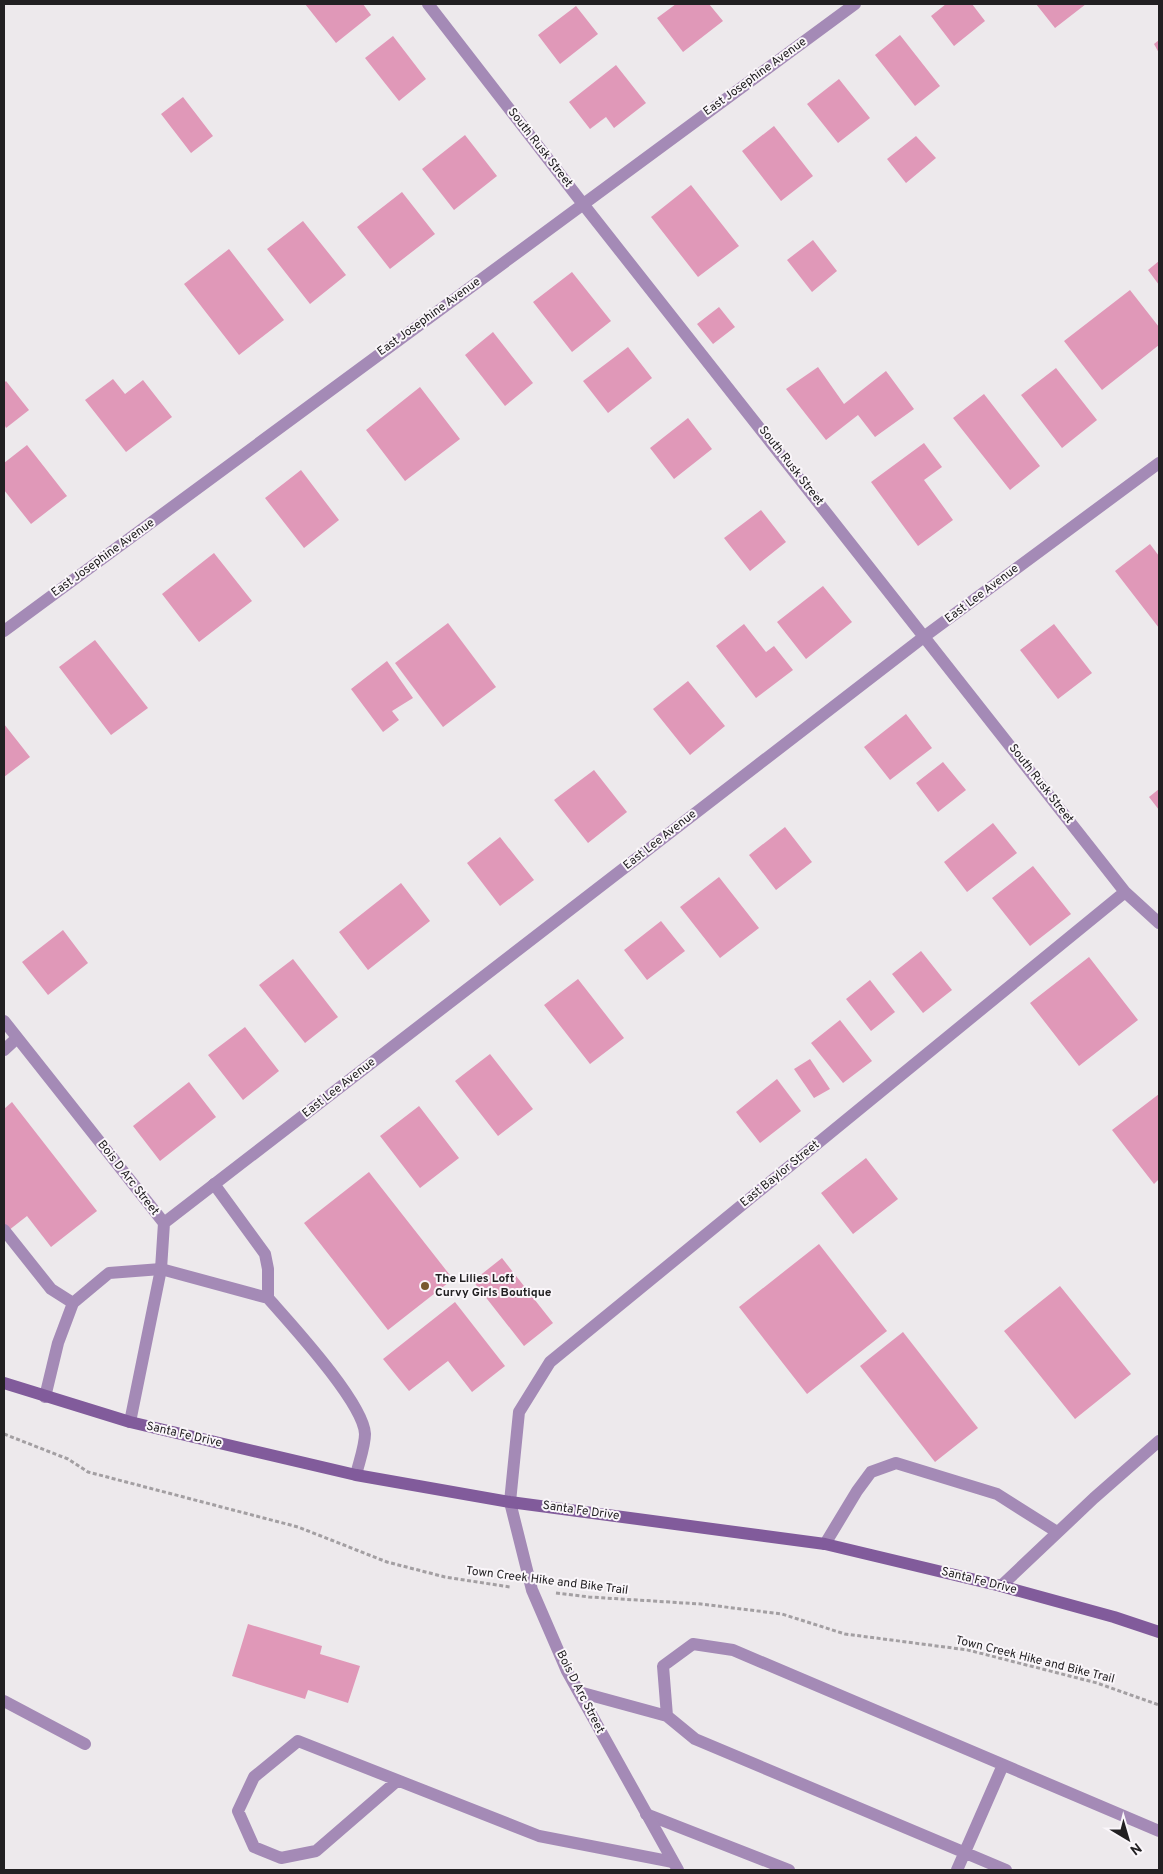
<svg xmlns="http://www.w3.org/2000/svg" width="1163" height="1874" font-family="Overpass,sans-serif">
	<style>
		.building { fill: #e098b8 }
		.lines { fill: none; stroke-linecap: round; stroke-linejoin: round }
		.path { stroke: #a39fa2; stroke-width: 3; stroke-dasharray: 4 2.5; stroke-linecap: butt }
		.lane { stroke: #a48ab6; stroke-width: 12 }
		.street { stroke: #a48ab6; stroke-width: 12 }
		.secondary { stroke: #815b9b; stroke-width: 12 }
		.poi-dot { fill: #78592e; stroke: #faf6fa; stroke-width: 2 }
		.labels { text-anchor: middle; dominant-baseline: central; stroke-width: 4; stroke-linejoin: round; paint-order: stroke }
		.street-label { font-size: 12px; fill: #222022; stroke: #faf6fa }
		.poi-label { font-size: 12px; font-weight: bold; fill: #222022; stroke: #faf6fa; text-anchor: start }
	</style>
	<rect width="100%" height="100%" fill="#ede9ec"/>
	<path class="building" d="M 305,4 L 363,4 L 371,15 L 336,43 Z
		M 676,4 L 709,4 L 723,21 L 683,52 L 657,18 Z
		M 946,4 L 972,4 L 985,21 L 954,46 L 931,16 Z
		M 1036,4 L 1086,4 L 1055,28 Z
		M 576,6 L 598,34 L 560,64 L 538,35 Z
		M 900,35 L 940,86 L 915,106 L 875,55 Z
		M 393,36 L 426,79 L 399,101 L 365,58 Z
		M 1159,40 L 1159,53 L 1154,44 Z
		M 616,65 L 646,103 L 614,128 L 606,117 L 590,129 L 569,102 Z
		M 839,79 L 870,118 L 838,143 L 807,104 Z
		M 183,97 L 213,136 L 191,153 L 161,114 Z
		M 774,126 L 813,176 L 781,201 L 742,151 Z
		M 465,135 L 497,176 L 454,210 L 422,169 Z
		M 916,136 L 936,158 L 906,183 L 887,159 Z
		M 691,185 L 739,246 L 698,277 L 651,217 Z
		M 402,192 L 435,234 L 390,269 L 357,227 Z
		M 303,221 L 346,275 L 310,304 L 267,249 Z
		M 813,240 L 837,271 L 812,292 L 787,260 Z
		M 229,249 L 284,320 L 239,355 L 184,284 Z
		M 1159,261 L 1159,285 L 1148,270 Z
		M 572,272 L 611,321 L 572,352 L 533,302 Z
		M 1130,290 L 1159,327 L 1159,345 L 1102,390 L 1064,341 Z
		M 719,307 L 735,327 L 713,344 L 697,324 Z
		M 493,332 L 533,383 L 505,406 L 465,355 Z
		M 628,347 L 652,378 L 608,413 L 583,381 Z
		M 818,367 L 844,404 L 886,371 L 914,409 L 875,437 L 858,415 L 826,440 L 786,389 Z
		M 1056,368 L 1097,420 L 1062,448 L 1021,395 Z
		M 113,379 L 125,394 L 143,380 L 172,417 L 126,452 L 85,400 Z
		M 6,381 L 29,410 L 6,428 L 4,424 L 4,383 Z
		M 420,387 L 460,439 L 405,481 L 366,430 Z
		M 984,394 L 1040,466 L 1010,490 L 953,418 Z
		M 688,418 L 712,449 L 674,479 L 650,448 Z
		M 924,443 L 942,467 L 924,480 L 953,520 L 918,546 L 871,482 Z
		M 27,445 L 67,496 L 31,524 L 4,490 L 4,463 Z
		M 301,470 L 339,520 L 304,548 L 265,498 Z
		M 761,510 L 786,542 L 750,571 L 724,538 Z
		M 1150,544 L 1159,556 L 1159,628 L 1115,571 Z
		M 214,553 L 252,601 L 199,642 L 162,594 Z
		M 823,586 L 852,622 L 806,659 L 777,622 Z
		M 448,623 L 496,687 L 443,727 L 395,663 Z
		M 744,624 L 766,652 L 774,646 L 793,670 L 756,698 L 716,646 Z
		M 1054,624 L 1092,673 L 1058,699 L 1020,650 Z
		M 95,640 L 148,708 L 111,735 L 59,667 Z
		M 387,661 L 413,698 L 392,711 L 399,720 L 383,732 L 351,689 Z
		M 688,681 L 725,726 L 690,755 L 653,709 Z
		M 906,714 L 932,748 L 890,780 L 864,747 Z
		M 4,724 L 30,757 L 4,777 Z
		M 943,762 L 966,790 L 938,812 L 916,783 Z
		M 594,770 L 627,812 L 588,843 L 554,800 Z
		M 1159,789 L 1159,810 L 1149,797 Z
		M 993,823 L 1017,853 L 967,892 L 944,862 Z
		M 785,827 L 812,862 L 776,890 L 749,855 Z
		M 500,837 L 534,880 L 500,906 L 467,863 Z
		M 1033,866 L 1071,914 L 1030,946 L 992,898 Z
		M 719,877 L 759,928 L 720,958 L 680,907 Z
		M 401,883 L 430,921 L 368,970 L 339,932 Z
		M 661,921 L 685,951 L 647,980 L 624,950 Z
		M 63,930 L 88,963 L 48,995 L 22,962 Z
		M 921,951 L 952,990 L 923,1013 L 892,974 Z
		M 1089,957 L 1138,1020 L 1079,1066 L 1030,1003 Z
		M 293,959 L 338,1017 L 305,1043 L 259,985 Z
		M 578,979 L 624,1038 L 590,1064 L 544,1005 Z
		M 870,980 L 895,1012 L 871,1031 L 846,999 Z
		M 840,1020 L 872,1061 L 843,1083 L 811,1043 Z
		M 245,1027 L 279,1071 L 243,1100 L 208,1055 Z
		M 490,1054 L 533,1109 L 498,1136 L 455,1081 Z
		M 810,1059 L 830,1089 L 814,1098 L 794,1069 Z
		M 777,1079 L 801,1111 L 760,1143 L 736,1112 Z
		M 189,1082 L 216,1117 L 160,1161 L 133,1126 Z
		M 1159,1094 L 1159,1179 L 1154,1184 L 1112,1130 Z
		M 12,1102 L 97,1211 L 51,1247 L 27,1216 L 4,1234 L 4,1109 Z
		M 419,1106 L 459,1158 L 420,1188 L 380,1136 Z
		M 866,1158 L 898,1199 L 853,1234 L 821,1193 Z
		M 369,1172 L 453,1279 L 388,1330 L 304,1223 Z
		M 819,1244 L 887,1331 L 807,1394 L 739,1307 Z
		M 502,1258 L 553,1323 L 524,1346 L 473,1281 Z
		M 1060,1286 L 1131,1374 L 1075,1419 L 1004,1331 Z
		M 455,1302 L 505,1366 L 472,1392 L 448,1361 L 409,1391 L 383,1359 Z
		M 903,1332 L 978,1428 L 935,1462 L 860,1366 Z
		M 248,1624 L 322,1646 L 320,1654 L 360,1666 L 348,1703 L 308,1690 L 305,1699 L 232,1676 Z"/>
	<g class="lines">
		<path class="path" d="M 4,1434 L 68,1459 L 88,1472 L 298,1527 L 387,1562 L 445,1577 L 510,1587
			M 556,1593 L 589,1597 L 701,1604 L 782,1614 L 845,1634 L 968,1650 L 1097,1683 L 1159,1705"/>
		<path class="lane" d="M 4,1050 L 17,1038
			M 4,1230 L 51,1289 L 73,1303
			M 268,1298 C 289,1322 364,1403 365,1434 C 365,1446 359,1462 356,1475
			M 45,1397 L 58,1343 L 73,1303 L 109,1273 L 161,1269 L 268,1298 L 268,1269 L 265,1254 L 214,1184
			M 825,1544 L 857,1491 L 871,1472 L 896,1463 L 997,1494 L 1057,1532
			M 1001,1586 L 1094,1498 L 1159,1441
			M 579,1692 L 667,1716
			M 4,1701 L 85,1744
			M 397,1781 L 316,1851 L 281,1858 L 254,1847 L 238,1811 L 254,1777 L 298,1741 L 539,1836 L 673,1862
			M 646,1814 L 789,1870
			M 957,1870 L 1003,1765
			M 1006,1870 L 695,1739 L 667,1716 L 663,1666 L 693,1644 L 733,1650 L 1159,1831"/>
		<path class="street" d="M 428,4 L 583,204 L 1125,892 L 1159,923
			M 4,631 L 855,4
			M 4,1021 L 164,1223 L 161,1269 L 130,1422
			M 164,1223 L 925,636 L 1159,463
			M 678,1870 L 567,1671 L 532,1590 L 510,1502 L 519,1412 L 550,1362 L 1125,892"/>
		<path class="secondary" d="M 4,1383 L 130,1422 L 356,1475 L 510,1502 L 825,1544 L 1001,1586 L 1114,1617 L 1159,1632"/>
	</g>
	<circle class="poi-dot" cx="425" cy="1286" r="5"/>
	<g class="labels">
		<g class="street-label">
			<text transform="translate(755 77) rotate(-36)">East Josephine Avenue</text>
			<text transform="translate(540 148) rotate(52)">South Rusk Street</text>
			<text transform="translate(429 317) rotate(-36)">East Josephine Avenue</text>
			<text transform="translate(791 466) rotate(52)">South Rusk Street</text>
			<text transform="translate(103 558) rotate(-36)">East Josephine Avenue</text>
			<text transform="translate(982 594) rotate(-37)">East Lee Avenue</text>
			<text transform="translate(1041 784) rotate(52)">South Rusk Street</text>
			<text transform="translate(660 840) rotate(-38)">East Lee Avenue</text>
			<text transform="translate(339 1088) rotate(-38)">East Lee Avenue</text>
			<text transform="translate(780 1174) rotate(-39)">East Baylor Street</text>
			<text transform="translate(128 1178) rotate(52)">Bois D Arc Street</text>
			<text transform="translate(184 1435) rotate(13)">Santa Fe Drive</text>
			<text transform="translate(581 1511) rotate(8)">Santa Fe Drive</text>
			<text transform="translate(547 1581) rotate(7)">Town Creek Hike and Bike Trail</text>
			<text transform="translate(979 1581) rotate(14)">Santa Fe Drive</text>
			<text transform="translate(1035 1660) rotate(14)">Town Creek Hike and Bike Trail</text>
			<text transform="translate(580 1692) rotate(63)">Bois D Arc Street</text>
		</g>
		<g class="poi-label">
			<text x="435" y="1279">The Lilies Loft<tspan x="435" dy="14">Curvy Girls Boutique</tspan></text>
		</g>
	</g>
	<rect width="1163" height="1874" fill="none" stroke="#222022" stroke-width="10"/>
	<g transform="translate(1128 1839) rotate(142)" stroke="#faf6fa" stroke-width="4" paint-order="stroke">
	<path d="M0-4L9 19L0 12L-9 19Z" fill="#222022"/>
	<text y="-8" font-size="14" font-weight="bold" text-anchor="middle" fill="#222022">N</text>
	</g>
</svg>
